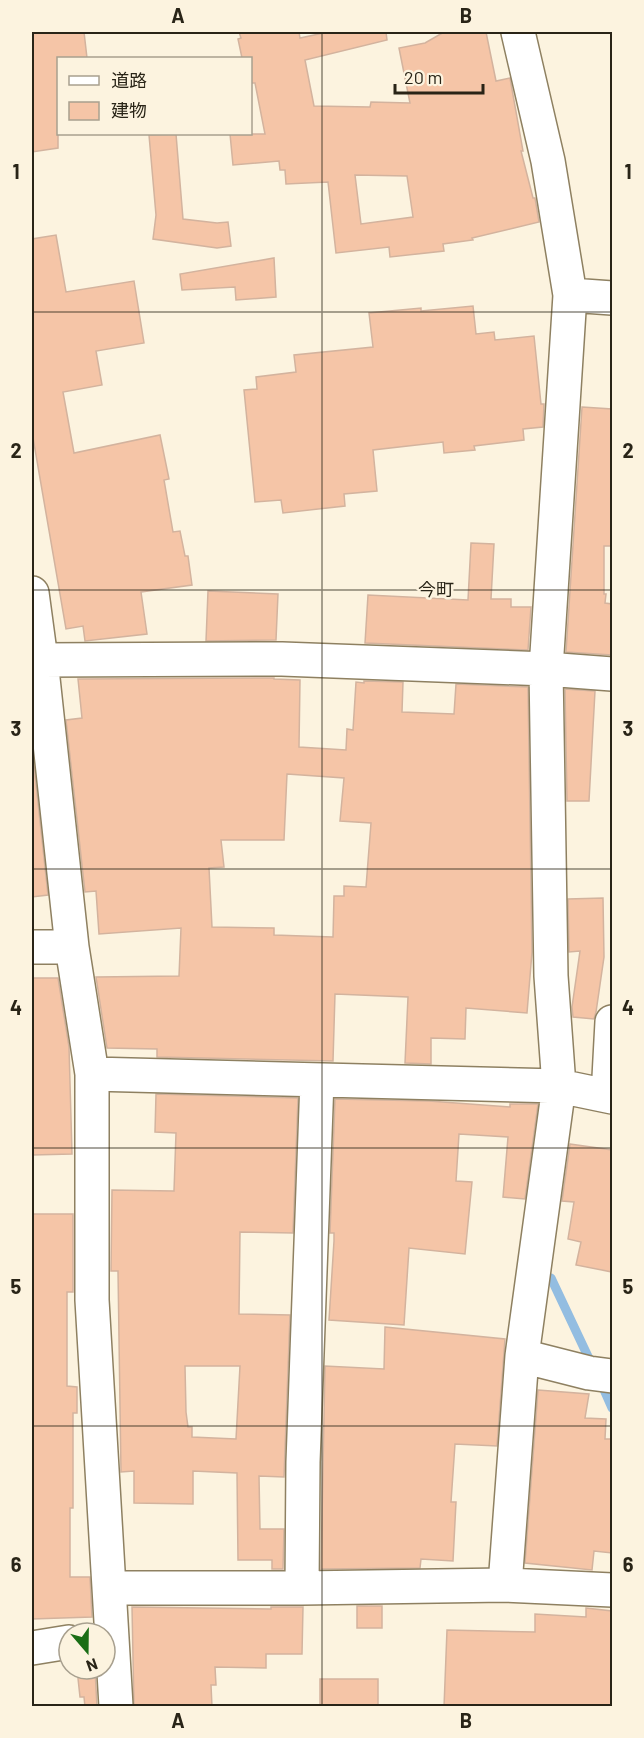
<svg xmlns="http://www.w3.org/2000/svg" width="644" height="1738" font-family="Barlow,'Noto Sans JP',sans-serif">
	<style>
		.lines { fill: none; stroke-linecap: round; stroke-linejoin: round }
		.stream { stroke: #93bde1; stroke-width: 9 }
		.building { fill: #f5c5a7; stroke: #d3b39e; stroke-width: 1.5; fill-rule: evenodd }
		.street-casing { stroke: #8e8061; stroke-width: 36 }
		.street { stroke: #fff; stroke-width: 33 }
		.grid { fill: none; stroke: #292417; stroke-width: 1.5; stroke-opacity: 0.55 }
		.labels { text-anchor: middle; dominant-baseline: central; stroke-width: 5; stroke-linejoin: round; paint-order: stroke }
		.quarter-label { font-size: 18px; fill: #292417; stroke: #fcf3df }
		.neatline { fill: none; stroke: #292417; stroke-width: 2 }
		.grid-label { font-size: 20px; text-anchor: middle; font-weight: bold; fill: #292417 }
	</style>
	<rect width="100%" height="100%" fill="#fcf3df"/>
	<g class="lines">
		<path class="stream" d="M 551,1278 L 592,1365
			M 601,1383 L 612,1408"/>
	</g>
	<path class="building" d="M 32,32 L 84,32 L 87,58 L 58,58 L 58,148 L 32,152 Z
		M 239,32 L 299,32 L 300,38 L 328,32 L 386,32 L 387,40 L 305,60 L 314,106 L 370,107 L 371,102 L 410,103 L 399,48 L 425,43 L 444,32 L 486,32 L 496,81 L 510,78 L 523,151 L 521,151 L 533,198 L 535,198 L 539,222 L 472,238 L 473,240 L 443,244 L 444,251 L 390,257 L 389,247 L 336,253 L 328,182 L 286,184 L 285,170 L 280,170 L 279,161 L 233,165 L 230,134 L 265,134 L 255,83 L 250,83 L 250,58 L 242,58 L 238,39 L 241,38 ZM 355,175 L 407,176 L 413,217 L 361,224 Z
		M 176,134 L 183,219 L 217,223 L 228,222 L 231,246 L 217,248 L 153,239 L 156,215 L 149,135 Z
		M 56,235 L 66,292 L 134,281 L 144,343 L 96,351 L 102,385 L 63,392 L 74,453 L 160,435 L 169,479 L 164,480 L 173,532 L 180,531 L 185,556 L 188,556 L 192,585 L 141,592 L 147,634 L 85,641 L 83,626 L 66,629 L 32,432 L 32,239 Z
		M 274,258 L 276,297 L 236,300 L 235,287 L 182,290 L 180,274 Z
		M 473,306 L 476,334 L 494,332 L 495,340 L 534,336 L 541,404 L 544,404 L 543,427 L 523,429 L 524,440 L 474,446 L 475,450 L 444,453 L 443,442 L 373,450 L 377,491 L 344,494 L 345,506 L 283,513 L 281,500 L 255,502 L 244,390 L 257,389 L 256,377 L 296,372 L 294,355 L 373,347 L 369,313 L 421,308 L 421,311 Z
		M 582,407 L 612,409 L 612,546 L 604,546 L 604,594 L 606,594 L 605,603 L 612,604 L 612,655 L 566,652 Z
		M 471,543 L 494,544 L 491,599 L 511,599 L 511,607 L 531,607 L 528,650 L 365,643 L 368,595 L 468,600 Z
		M 208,591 L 278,594 L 276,640 L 206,641 Z
		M 274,678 L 274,679 L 300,680 L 299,747 L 346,750 L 347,729 L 353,730 L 356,682 L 364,683 L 364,681 L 403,682 L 402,712 L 454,714 L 456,684 L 528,687 L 532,952 L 527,1013 L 466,1008 L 465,1039 L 431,1038 L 431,1064 L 405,1063 L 408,997 L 335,994 L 333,1061 L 157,1057 L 157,1049 L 107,1048 L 96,977 L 179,976 L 181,928 L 99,934 L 96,891 L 85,892 L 66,720 L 82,718 L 78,679 ZM 287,774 L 344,778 L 340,821 L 371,823 L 366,887 L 344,886 L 344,896 L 334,896 L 333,937 L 274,935 L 274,928 L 212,927 L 209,868 L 224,867 L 221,840 L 284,840 Z
		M 565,689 L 595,691 L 589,801 L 567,801 Z
		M 32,747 L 48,895 L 32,897 Z
		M 603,898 L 604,957 L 596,1012 L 594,1019 L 573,1017 L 572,1007 L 580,951 L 569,952 L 568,899 Z
		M 32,978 L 58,978 L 69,1047 L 72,1154 L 32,1155 Z
		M 156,1094 L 298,1098 L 293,1233 L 240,1232 L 239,1314 L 290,1315 L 284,1477 L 259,1476 L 260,1529 L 284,1529 L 283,1569 L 272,1569 L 272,1560 L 238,1560 L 237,1473 L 193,1471 L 193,1504 L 134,1503 L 134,1471 L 121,1472 L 118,1271 L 111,1271 L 112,1190 L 174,1191 L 176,1133 L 155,1132 ZM 185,1366 L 240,1366 L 236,1439 L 192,1437 L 192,1427 L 188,1427 L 186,1412 Z
		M 335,1099 L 429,1101 L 510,1107 L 510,1104 L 538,1104 L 525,1199 L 503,1197 L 508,1137 L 459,1134 L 456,1181 L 472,1182 L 465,1254 L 409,1248 L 404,1325 L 329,1320 L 334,1241 L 334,1233 L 330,1233 Z
		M 570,1144 L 612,1150 L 612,1272 L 576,1265 L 581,1242 L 568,1239 L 574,1202 L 562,1201 Z
		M 32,1214 L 73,1214 L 73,1292 L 67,1292 L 67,1386 L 77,1387 L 77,1413 L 73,1413 L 73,1508 L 70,1508 L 70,1577 L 90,1577 L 92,1617 L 32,1619 Z
		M 385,1327 L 505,1339 L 497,1446 L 455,1444 L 451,1502 L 456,1502 L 453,1561 L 421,1559 L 420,1568 L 321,1569 L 325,1366 L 384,1369 Z
		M 538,1390 L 589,1394 L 585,1418 L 606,1419 L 605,1439 L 612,1439 L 612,1553 L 594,1551 L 592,1570 L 525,1563 Z
		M 357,1606 L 382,1606 L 382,1628 L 357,1628 Z
		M 132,1607 L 271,1609 L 271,1607 L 303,1607 L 302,1654 L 266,1654 L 266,1668 L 215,1667 L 216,1685 L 211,1685 L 212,1707 L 134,1707 Z
		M 586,1608 L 612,1611 L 612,1707 L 444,1707 L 447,1630 L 535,1632 L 535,1614 L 586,1617 Z
		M 77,1669 L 95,1669 L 97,1707 L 85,1707 L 84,1697 L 80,1697 Z
		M 320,1679 L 378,1679 L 378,1707 L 320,1707 Z"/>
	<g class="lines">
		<g class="street-casing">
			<path id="street" d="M 570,295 L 612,298
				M 32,593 L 41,660 L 72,947 L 92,1074 L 92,1300 L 116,1706
				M 41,660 L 282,659 L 546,669 L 612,674
				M 32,947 L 72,947
				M 92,1074 L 559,1086 L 612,1097
				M 608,1096 L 612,1022
				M 522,1356 L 589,1373 L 612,1376
				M 505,1585 L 522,1356 L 559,1086 L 551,976 L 546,669 L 570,295 L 548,161 L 518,32
				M 109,1588 L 302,1588 L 505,1585 L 612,1590
				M 302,1588 L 303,1462 L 317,1080
				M 32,1648 L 69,1642"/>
		</g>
		<use href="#street" class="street"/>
	</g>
	<path class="grid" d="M 322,32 L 322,1706M 32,312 L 612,312M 32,590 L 612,590M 32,869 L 612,869M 32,1148 L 612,1148M 32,1426 L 612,1426"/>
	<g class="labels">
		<g class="quarter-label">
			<text x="436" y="589">今町</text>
		</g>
	</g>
	<rect width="644" height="1738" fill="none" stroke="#fcf3df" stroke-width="66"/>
	<rect x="57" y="57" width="195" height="78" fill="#fcf3df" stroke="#a8a08f" stroke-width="1.5"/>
	<rect x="69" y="76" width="30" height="9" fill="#ffffff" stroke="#a8a08f" stroke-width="1.5"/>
	<text x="111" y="87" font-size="18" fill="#292417">道路</text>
	<rect x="69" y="102" width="30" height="18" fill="#f5c5a7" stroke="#a8a08f" stroke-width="1.5"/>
	<text x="111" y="117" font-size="18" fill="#292417">建物</text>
	<g transform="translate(87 1651) rotate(160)"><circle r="28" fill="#fcf3df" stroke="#a8a08f" stroke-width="1.5"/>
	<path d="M0-4.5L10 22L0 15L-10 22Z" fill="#1a6d15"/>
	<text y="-9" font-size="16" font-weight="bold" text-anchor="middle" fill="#292417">N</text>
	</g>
	<path d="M395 84v9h88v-9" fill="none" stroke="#292417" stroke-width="3"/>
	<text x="404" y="84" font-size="18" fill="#292417" stroke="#fcf3df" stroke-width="4.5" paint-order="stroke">20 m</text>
	<rect x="33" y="33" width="578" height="1672" class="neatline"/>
	<g class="grid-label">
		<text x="178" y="23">A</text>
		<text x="466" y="23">B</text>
		<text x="16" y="179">1</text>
		<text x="628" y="179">1</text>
		<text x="16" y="458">2</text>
		<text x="628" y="458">2</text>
		<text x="16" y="736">3</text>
		<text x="628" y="736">3</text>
		<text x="16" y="1015">4</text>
		<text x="628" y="1015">4</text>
		<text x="16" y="1294">5</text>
		<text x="628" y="1294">5</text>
		<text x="16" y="1572">6</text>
		<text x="628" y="1572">6</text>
		<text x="178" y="1728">A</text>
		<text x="466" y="1728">B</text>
	</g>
</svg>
